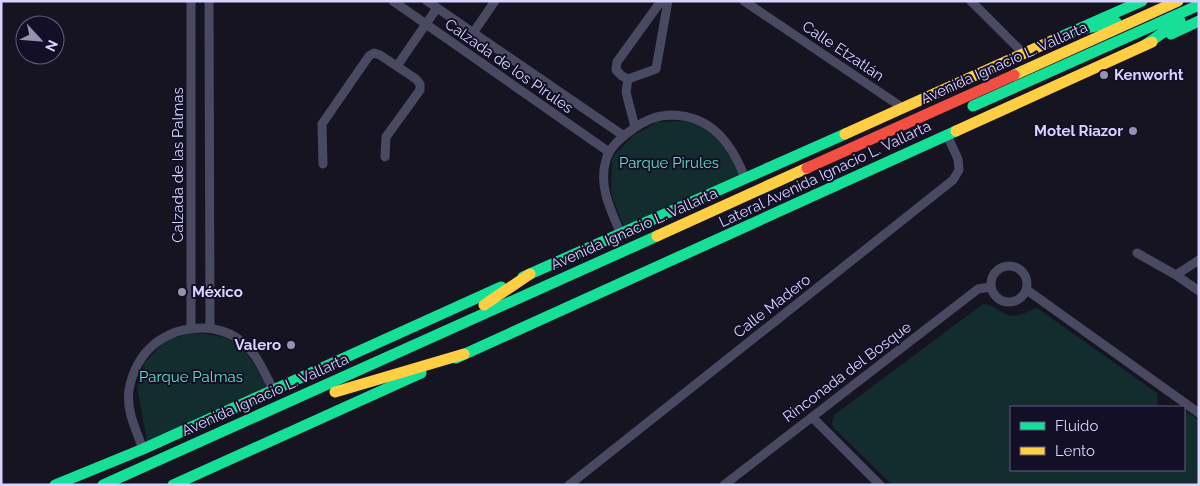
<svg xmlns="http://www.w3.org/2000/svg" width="1200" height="486" font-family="Raleway,sans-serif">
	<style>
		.green { fill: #132c2d }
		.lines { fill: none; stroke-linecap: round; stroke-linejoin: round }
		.street { stroke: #4a4962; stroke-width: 9 }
		.fast { stroke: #16e098; stroke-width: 11 }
		.slow { stroke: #ffcf43; stroke-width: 11 }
		.jam { stroke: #f24e42; stroke-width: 11 }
		.poi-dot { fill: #9591b1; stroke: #130f26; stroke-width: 2 }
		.labels { text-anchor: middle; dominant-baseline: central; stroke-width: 4; stroke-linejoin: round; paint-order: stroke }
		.street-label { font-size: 15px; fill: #d9d4ff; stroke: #130f26 }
		.poi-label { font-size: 15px; font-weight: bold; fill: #d9d4ff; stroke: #130f26; text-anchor: start }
		.park-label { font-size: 15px; fill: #5fe0c0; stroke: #130f26 }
	</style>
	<rect width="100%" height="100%" fill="#161421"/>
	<path class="green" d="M 685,121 C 719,130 724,148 741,176 L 624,227 L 611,194 L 612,157 L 634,135 L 657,122 Z
		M 983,304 C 995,304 1002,316 1014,316 C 1022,316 1029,310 1037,308 L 1157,393 L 1158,407 L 1011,407 L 1011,470 L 1184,470 L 1184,410 L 1199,420 L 1199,485 L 892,485 L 834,428 L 832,423 L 834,415 Z
		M 192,333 C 240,335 246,348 267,388 L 147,442 L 137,386 L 145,362 L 166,340 Z"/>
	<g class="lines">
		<path class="street" d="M 209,1 L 210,328
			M 393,1 L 609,152
			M 427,1 L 624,136
			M 661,1 L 617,62 L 616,70 L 622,76 L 628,79 L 656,69 L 668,1
			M 744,1 L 903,108
			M 971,1 L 1023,53
			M 473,33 L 495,1
			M 397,66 L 437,8
			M 628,79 L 626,92 L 635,127
			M 323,164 L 322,124 L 369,56 L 374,53 L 380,55 L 416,79 L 420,84 L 420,90 L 386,137 L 385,157
			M 621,234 C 611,211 598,186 606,160 C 609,147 623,136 633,129 C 645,120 658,115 672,115 C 712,116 732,144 745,178
			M 1137,253 L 1176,275 L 1199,291
			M991 284a18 18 0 1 1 36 0a18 18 0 1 1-36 0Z
			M 1176,275 L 1199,260
			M 1027,290 L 1199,413
			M 191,328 L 191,1
			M 812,417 L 880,485
			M 143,449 C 136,430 126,410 129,390 C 136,351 164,328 203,328 C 216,328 232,333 242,342 C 257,353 264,373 273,389
			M 569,485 L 953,180 L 959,170 L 958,159 L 947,135
			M 724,485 L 978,289 L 990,287"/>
		<path class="fast" d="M 1081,29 L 1116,22
			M 1171,34 L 1199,21
			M 1058,38 L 1142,1
			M 1145,45 L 1180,21
			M 973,106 L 1199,5
			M 523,277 L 845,134
			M 456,358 L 956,131
			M 55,485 L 143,449 L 501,287
			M 103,485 L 657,236
			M 173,485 L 421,373"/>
		<path class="slow" d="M 1014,75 L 1178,1
			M 956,131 L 1152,42
			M 845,134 L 1058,38
			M 657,236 L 807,168
			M 484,305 L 530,274
			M 335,392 L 464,354"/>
		<path class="jam" d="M 807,168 L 1014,75"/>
	</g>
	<g class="poi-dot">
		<circle cx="1104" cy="75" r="5"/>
		<circle cx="1133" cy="131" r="5"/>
		<circle cx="182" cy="292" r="5"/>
		<circle cx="291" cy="345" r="5"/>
	</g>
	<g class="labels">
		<g class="street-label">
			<text transform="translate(843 51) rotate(34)">Calle Etzatlán</text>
			<text transform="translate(1004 63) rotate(-24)">Avenida Ignacio L. Vallarta</text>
			<text transform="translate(509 66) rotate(35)">Calzada de los Pirules</text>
			<text transform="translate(178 165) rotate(-90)">Calzada de las Palmas</text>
			<text transform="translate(825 174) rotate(-25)">Lateral Avenida Ignacio L. Vallarta</text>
			<text transform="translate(634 229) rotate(-24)">Avenida Ignacio L. Vallarta</text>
			<text transform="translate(772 306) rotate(-38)">Calle Madero</text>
			<text transform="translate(847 372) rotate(-37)">Rinconada del Bosque</text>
			<text transform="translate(265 395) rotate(-24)">Avenida Ignacio L. Vallarta</text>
		</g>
		<g class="poi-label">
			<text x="1114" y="75">Kenworht</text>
			<text x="1123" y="131" text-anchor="end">Motel Riazor</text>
			<text x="192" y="292">México</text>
			<text x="281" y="345" text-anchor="end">Valero</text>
		</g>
		<g class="park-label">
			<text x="669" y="163">Parque Pirules</text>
			<text x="191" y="377">Parque Palmas</text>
		</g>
	</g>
	<rect width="1200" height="486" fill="none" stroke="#d9d4ff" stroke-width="5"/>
	<rect x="1010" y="406" width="175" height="65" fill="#130f26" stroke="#625e7d"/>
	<rect x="1020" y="422" width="25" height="8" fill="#16e098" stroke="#625e7d"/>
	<text x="1055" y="431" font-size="15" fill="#d9d4ff">Fluido</text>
	<rect x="1020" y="447" width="25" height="8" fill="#ffcf43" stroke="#625e7d"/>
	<text x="1055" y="456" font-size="15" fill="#d9d4ff">Lento</text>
	<g transform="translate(40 40) rotate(116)"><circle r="24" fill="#130f26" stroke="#625e7d"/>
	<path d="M0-4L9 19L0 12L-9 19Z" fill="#9591b1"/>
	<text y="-8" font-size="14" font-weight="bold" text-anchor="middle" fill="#d9d4ff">N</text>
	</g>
</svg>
